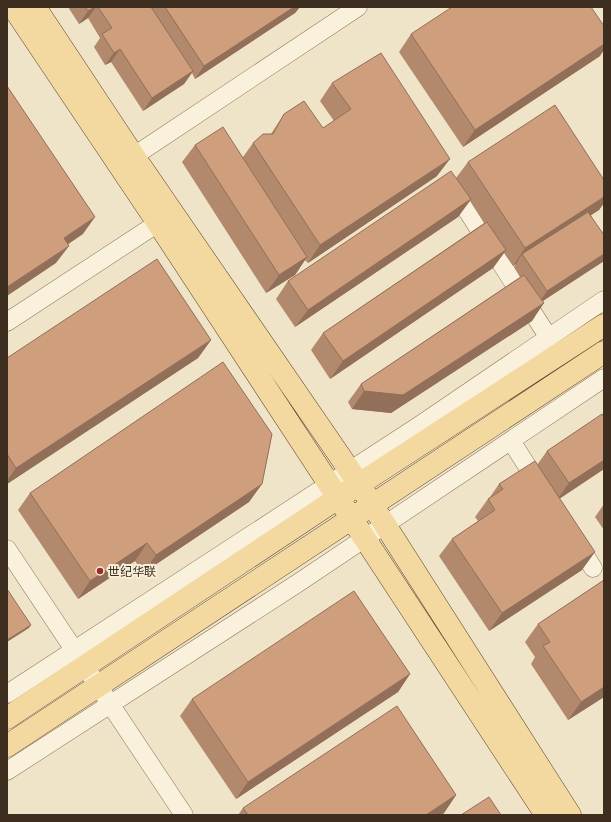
<svg xmlns="http://www.w3.org/2000/svg" width="611" height="822" font-family="Literata,'Noto Sans SC',serif">
	<style>
		.lines { fill: none; stroke-linecap: round; stroke-linejoin: round }
		.minor-casing { stroke: #8d765c; stroke-width: 19 }
		.major-casing { stroke: #5b4430; stroke-width: 23 }
		.minor { stroke: #faf1dc; stroke-width: 18 }
		.major { stroke: #f3d9a0; stroke-width: 22 }
		.wall { fill: #b2896c }
		.shaded-wall { fill: #916f58 }
		.building { fill: #cf9f7d; stroke: #916f58 }
		.poi-dot { fill: #9e2a2b; stroke: #f7eed8; stroke-width: 1.5 }
		.labels { text-anchor: middle; dominant-baseline: central; stroke-width: 4; stroke-linejoin: round; paint-order: stroke }
		.poi-label { font-size: 12px; fill: #3d2e20; stroke: #f7eed8; text-anchor: start }
	</style>
	<rect width="100%" height="100%" fill="#f0e4c8"/>
	<g class="lines">
		<g class="minor-casing">
			<path id="minor" d="M 122,164 L 358,7
				M 452,187 L 549,338
				M 7,322 L 158,223
				M 511,441 L 540,486
				M 576,541 L 593,568
				M 7,549 L 184,815
				M 7,694 L 420,425 L 604,300
				M 7,771 L 298,583 L 604,378"/>
		</g>
		<g class="major-casing">
			<path id="major" d="M 13,7 L 158,223 L 546,815
				M 35,7 L 133,155 L 359,484 L 570,815
				M 7,718 L 338,498 L 604,325
				M 7,746 L 604,352"/>
		</g>
		<use href="#minor" class="minor"/>
		<use href="#major" class="major"/>
	</g>
	<path class="wall" d="M 68,7 L 300,7 L 295,13 L 195,79 L 192,73 L 184,84 L 143,111 L 111,62 L 105,65 L 94,47 L 100,38 L 88,18 L 79,24 Z
		M 411,34 L 600,56 L 463,147 L 399,52 Z
		M 332,83 L 437,176 L 308,263 L 305,260 L 295,275 L 266,293 L 182,162 L 195,145 L 243,157 L 253,143 L 271,134 L 284,114 L 323,128 L 334,121 L 320,101 Z
		M 468,162 L 604,180 L 604,203 L 599,210 L 591,215 L 604,261 L 543,301 L 532,321 L 391,413 L 352,409 L 348,402 L 361,384 L 520,277 L 514,267 L 516,264 L 513,266 L 504,253 L 493,268 L 330,379 L 311,350 L 323,333 L 484,223 L 470,201 L 458,217 L 295,327 L 276,299 L 288,281 L 456,178 Z
		M 211,340 L 198,358 L 7,484 L 7,358 Z
		M 547,451 L 604,469 L 559,499 L 582,570 L 489,631 L 439,556 L 452,539 L 478,521 L 475,517 L 488,499 L 490,497 L 499,484 L 537,465 Z
		M 262,484 L 249,502 L 143,573 L 135,561 L 78,599 L 18,510 L 30,493 Z
		M 604,504 L 604,530 L 595,517 Z
		M 604,580 L 604,697 L 568,720 L 531,664 L 535,657 L 525,642 L 538,624 Z
		M 410,674 L 398,692 L 236,799 L 180,716 L 192,699 Z
		M 456,795 L 444,813 L 441,815 L 238,815 L 243,808 Z"/>
	<path class="shaded-wall" d="M 95,7 L 96,7 L 88,18 L 79,24 L 88,11 Z
		M 294,7 L 300,7 L 295,13 L 195,79 L 204,66 Z
		M 604,44 L 604,50 L 600,56 L 463,147 L 475,130 Z
		M 120,49 L 111,62 L 105,65 L 114,53 Z
		M 193,71 L 184,84 L 143,111 L 152,98 Z
		M 450,159 L 437,176 L 308,263 L 320,245 Z
		M 604,197 L 604,203 L 599,210 L 525,258 L 522,254 L 516,264 L 513,266 L 525,248 Z
		M 471,199 L 458,217 L 295,327 L 308,310 Z
		M 95,217 L 83,234 L 51,256 L 64,238 Z
		M 69,246 L 56,263 L 7,296 L 7,287 Z
		M 506,250 L 493,268 L 330,379 L 343,361 Z
		M 604,254 L 604,261 L 538,304 L 547,291 Z
		M 307,257 L 295,275 L 266,293 L 279,275 Z
		M 544,303 L 532,321 L 391,413 L 352,409 L 364,391 Z
		M 211,340 L 198,358 L 7,484 L 7,481 L 16,468 Z
		M 604,460 L 604,469 L 556,501 L 569,483 Z
		M 262,484 L 249,502 L 143,573 L 156,555 Z
		M 147,543 L 135,561 L 78,599 L 90,581 Z
		M 595,552 L 582,570 L 489,631 L 502,613 Z
		M 31,625 L 29,628 L 7,642 L 7,640 Z
		M 410,674 L 398,692 L 236,799 L 248,782 Z
		M 604,687 L 604,697 L 568,720 L 581,702 Z
		M 456,795 L 444,813 L 441,815 L 426,815 Z"/>
	<path class="building" d="M 85,7 L 95,7 L 88,11 Z
		M 98,7 L 151,7 L 193,71 L 152,98 L 120,49 L 114,53 L 102,34 L 112,28 Z
		M 165,7 L 294,7 L 204,66 Z
		M 452,7 L 591,7 L 604,26 L 604,44 L 475,130 L 411,34 Z
		M 381,53 L 450,159 L 320,245 L 253,143 L 263,134 L 273,134 L 284,114 L 304,101 L 323,128 L 351,109 L 332,83 Z
		M 7,86 L 95,217 L 64,238 L 69,246 L 7,287 Z
		M 555,105 L 604,180 L 604,197 L 525,248 L 468,162 Z
		M 223,127 L 307,257 L 279,275 L 195,145 Z
		M 451,171 L 471,199 L 308,310 L 288,281 Z
		M 588,212 L 604,235 L 604,254 L 547,291 L 522,254 Z
		M 487,222 L 506,250 L 343,361 L 323,333 Z
		M 157,259 L 211,340 L 16,468 L 7,454 L 7,358 Z
		M 524,275 L 544,303 L 403,395 L 364,391 L 361,384 Z
		M 223,362 L 272,434 L 262,484 L 156,555 L 147,543 L 90,581 L 30,493 Z
		M 602,414 L 604,417 L 604,460 L 569,483 L 547,451 Z
		M 535,461 L 595,552 L 502,613 L 452,539 L 495,510 L 488,499 L 503,489 L 499,484 Z
		M 604,580 L 604,687 L 581,702 L 543,646 L 550,642 L 538,624 Z
		M 7,589 L 31,625 L 7,640 Z
		M 354,591 L 410,674 L 248,782 L 192,699 Z
		M 397,706 L 456,795 L 426,815 L 248,815 L 243,808 Z
		M 489,797 L 501,815 L 461,815 Z"/>
	<circle class="poi-dot" cx="100" cy="571" r="4"/>
	<g class="labels">
		<g class="poi-label">
			<text x="108" y="571">世纪华联</text>
		</g>
	</g>
	<rect width="611" height="822" fill="none" stroke="#3d2e20" stroke-width="16"/>
</svg>
